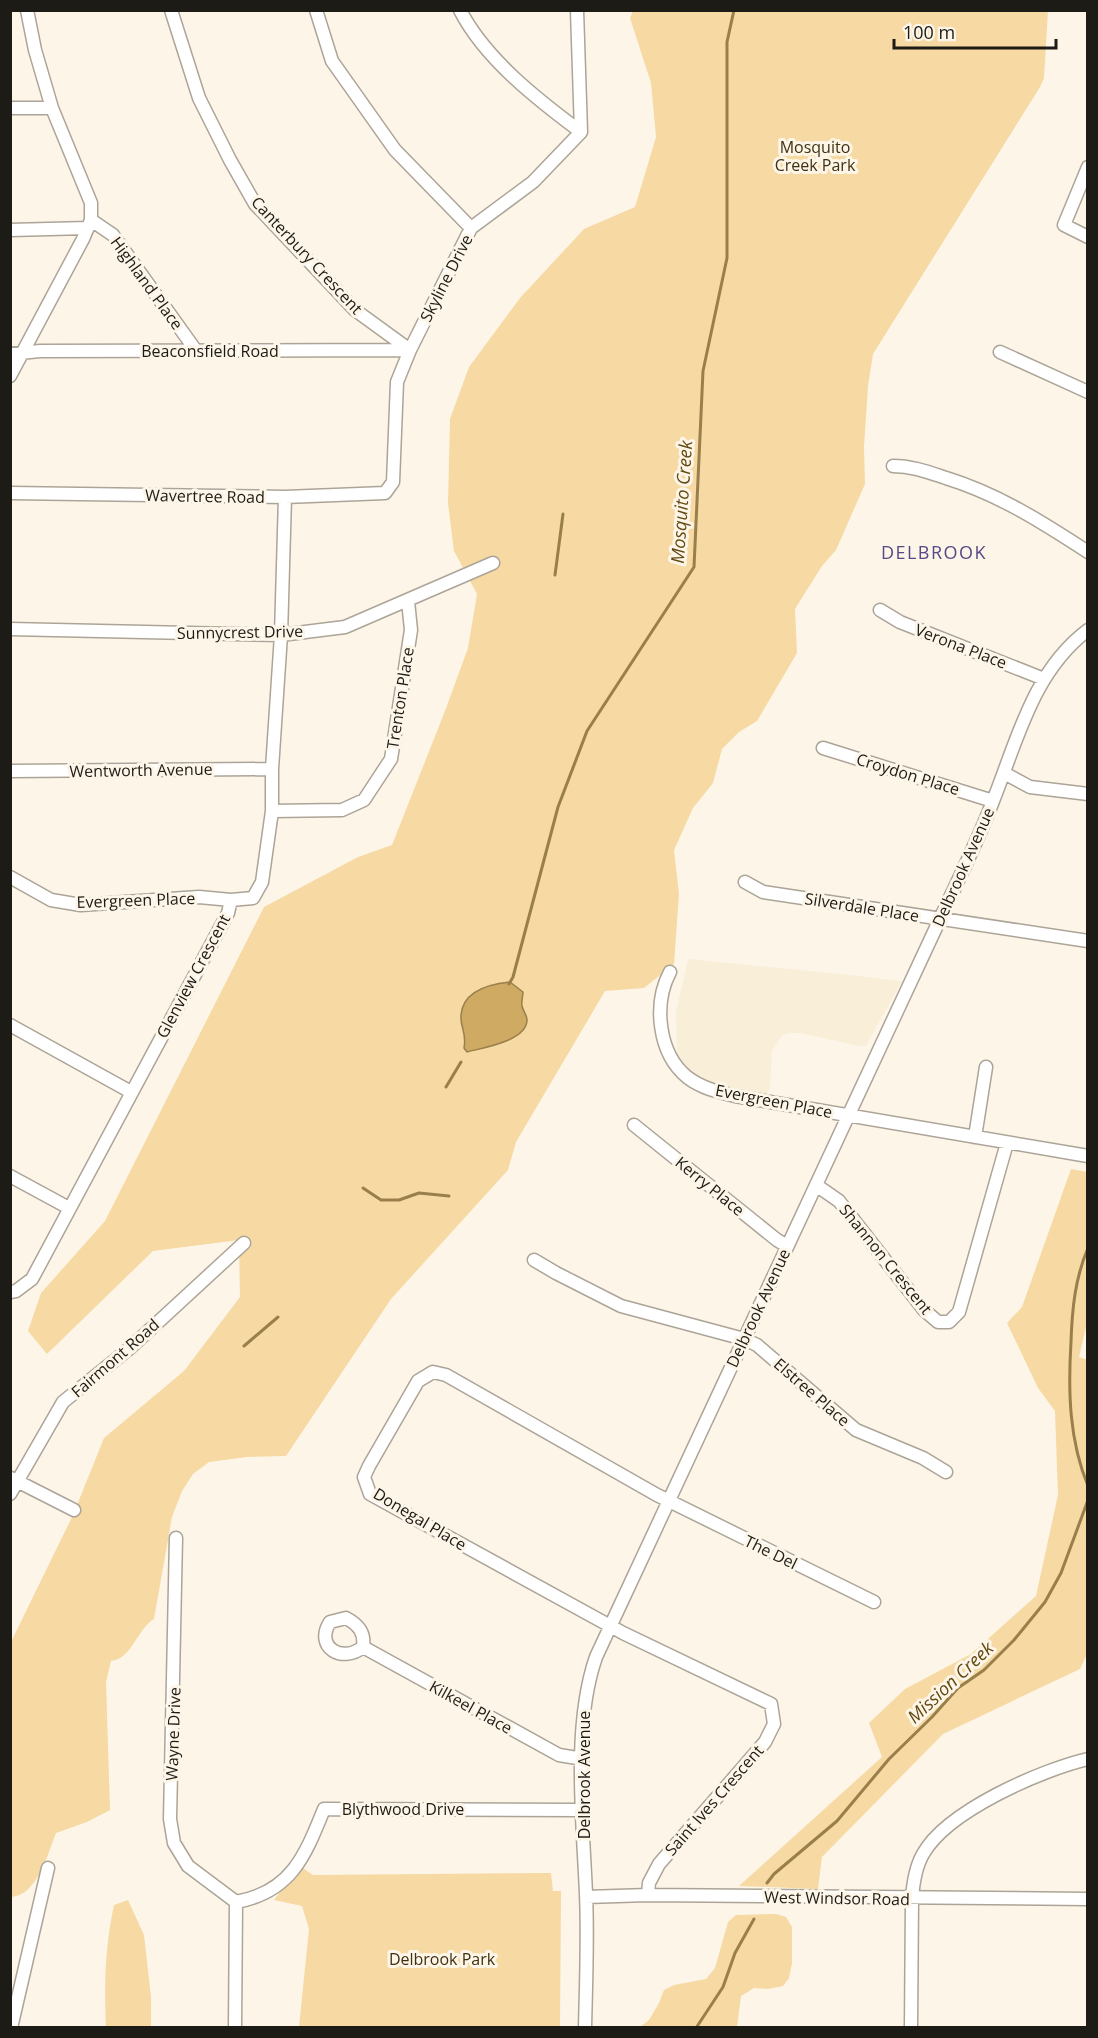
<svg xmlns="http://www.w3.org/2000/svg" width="1098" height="2038" font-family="'Open Sans',sans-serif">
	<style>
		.built { fill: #f9eed8 }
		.green { fill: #f6d9a3 }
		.water { fill: #ceaa62; stroke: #997f4b; stroke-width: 1.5 }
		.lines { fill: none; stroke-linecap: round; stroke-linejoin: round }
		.stream { stroke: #997f4b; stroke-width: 3 }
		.minor-casing { stroke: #aca497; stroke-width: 15 }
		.minor { stroke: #fff; stroke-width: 12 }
		.labels { text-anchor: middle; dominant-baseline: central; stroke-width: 6; stroke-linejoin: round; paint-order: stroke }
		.park-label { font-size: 16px; fill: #3f3010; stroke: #fdf6e8 }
		.street-label { font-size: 16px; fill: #1d1b16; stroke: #fdf6e8 }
		.water-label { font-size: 18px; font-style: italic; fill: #624911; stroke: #fdf6e8 }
		.neighbourhood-label { font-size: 18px; letter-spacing: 1.5px; fill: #574887; stroke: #fdf6e8 }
	</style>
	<rect width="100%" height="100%" fill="#fdf6e8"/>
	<path class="built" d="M 688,959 L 831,973 L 902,981 L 866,1046 L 858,1046 L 801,1033 L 789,1033 L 782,1036 L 772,1051 L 770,1088 L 767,1095 L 745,1094 L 699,1084 L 677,1062 L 676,1012 Z"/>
	<path class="green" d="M 633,11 L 1048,11 L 1044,78 L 1040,87 L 873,354 L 868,386 L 864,447 L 865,484 L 836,550 L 822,566 L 795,609 L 797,653 L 757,721 L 739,732 L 722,749 L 713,783 L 693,808 L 674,850 L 679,894 L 674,964 L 644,988 L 605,991 L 516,1142 L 508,1170 L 391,1299 L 286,1456 L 247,1457 L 209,1462 L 193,1474 L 182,1491 L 172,1517 L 154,1619 C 137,1629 132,1659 111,1661 L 106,1682 L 110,1810 L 87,1822 L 56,1833 C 48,1853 37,1896 11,1897 L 10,1644 L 73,1515 L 104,1438 L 184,1371 L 240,1297 L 239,1240 L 153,1251 L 47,1354 L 28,1331 L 41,1293 L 105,1221 L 264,907 L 358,857 L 392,845 L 445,711 L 468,648 L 477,594 L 454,551 L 448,503 L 450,419 L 469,367 L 520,298 L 584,229 L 635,207 L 656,137 L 651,83 L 630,18 Z
		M 1071,1169 L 1088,1172 L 1088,1319 L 1079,1357 L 1088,1360 L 1087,1654 L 1080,1669 L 943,1734 L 822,1857 L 818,1889 L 739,1886 L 882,1757 L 869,1723 L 905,1689 L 971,1654 L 1036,1596 L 1058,1495 L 1055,1411 L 1038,1388 L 1007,1323 L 1022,1307 Z
		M 300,1866 L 313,1875 L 551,1873 L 553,1891 L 561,1891 L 560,2027 L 299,2027 L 309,1929 L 302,1906 L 274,1900 Z
		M 128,1900 L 144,1935 L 151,1997 L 151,2027 L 106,2027 C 104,1984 105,1947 114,1905 Z
		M 776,1914 L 786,1917 L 792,1927 L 792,1963 L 789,1978 L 783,1986 L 768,1989 L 754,1988 L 741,1996 L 737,2027 L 640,2027 L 649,2020 L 659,2003 L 664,1990 L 674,1985 L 706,1979 L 715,1968 L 728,1922 L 736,1915 Z"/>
	<path class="water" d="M 510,982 L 523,992 C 523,996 521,1002 522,1006 C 523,1011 527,1015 527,1020 C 527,1041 482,1048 467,1052 L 464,1048 C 467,1032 460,1028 461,1015 C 463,991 490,984 510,982 Z"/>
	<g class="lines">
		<path class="stream" d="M 555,575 L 563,514
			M 509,984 L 513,977 L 558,807 L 587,731 L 694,567 L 703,371 L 727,258 L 727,42 L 734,10
			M 446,1087 L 461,1062
			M 363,1188 L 381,1200 L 399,1200 L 419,1193 L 449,1196
			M 1088,1248 C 1075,1278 1072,1310 1071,1342 C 1068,1391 1069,1440 1088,1486
			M 244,1346 L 278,1317
			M 767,1883 L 774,1874 L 837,1821 L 889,1759 L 932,1717 L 958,1688 L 984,1670 L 1014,1640 L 1045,1602 L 1061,1573 L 1088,1500
			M 696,2028 L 723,1987 L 735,1953 L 754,1919"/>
		<g class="minor-casing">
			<path id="minor" d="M 171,10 L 199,98 L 230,160 L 255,204 L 355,310 L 410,350
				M 316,10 L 332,61 L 395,150 L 471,228
				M 460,10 C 485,59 538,100 581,132
				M 10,108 L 52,108
				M 1088,167 L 1064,225 L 1088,237
				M 91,220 L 113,235 L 197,352
				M 10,230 L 88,228
				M 1000,352 L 1088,392
				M 10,354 L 40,351 L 410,350
				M 10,376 L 83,239 L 91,220 L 91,203 L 52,108 L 35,50 L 27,10
				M 893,466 C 912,466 928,472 946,478 C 998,494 1042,522 1088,552
				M 10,493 L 285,497 L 385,493 L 393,482 L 397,382 L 410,350 L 471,228 L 533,182 L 581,132 L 577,10
				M 880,610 L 900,622 L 1044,679
				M 10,629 L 281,635 L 345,627 L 493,563
				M 823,748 L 993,801
				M 10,771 L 272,769
				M 1004,773 L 1030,787 L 1088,794
				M 272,811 L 342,810 L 364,800 L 391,759 L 411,630 L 408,601
				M 10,877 L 51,900 L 81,905 L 199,897 L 231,900
				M 745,882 L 763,892 L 1088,941
				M 670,972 C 653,1004 658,1053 687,1077 C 701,1088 718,1092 735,1096 L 1088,1156
				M 10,1025 L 131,1092
				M 634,1125 L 777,1240 L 787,1246
				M 975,1137 L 986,1067
				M 10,1176 L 69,1208
				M 816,1185 L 839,1201 L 924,1310 L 938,1322 L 949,1322 L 959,1312 L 1007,1143
				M 534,1260 L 556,1273 L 621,1306 L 744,1339 L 757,1345 L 856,1430 L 923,1458 L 946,1472
				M 10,1292 L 16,1291 L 32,1279 L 228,913 L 231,900 L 253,898 L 262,882 L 272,811 L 272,769 L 281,635 L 285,497
				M 11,1478 L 74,1510
				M 10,1494 L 63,1402 L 130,1348 L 244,1243
				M 176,1538 L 170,1819 L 174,1843 L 188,1866 L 236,1902
				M 346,1618 C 359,1625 365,1633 363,1647 C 342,1664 314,1647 330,1622 Z
				M 363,1647 L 559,1755 L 583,1759
				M 648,1895 L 649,1883 L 659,1864 L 765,1742 L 774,1724 L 771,1704 L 623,1633 L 370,1494 L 364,1477 L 369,1466 L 418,1381 L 433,1372 L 446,1375 L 657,1495 L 874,1602
				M 586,1897 L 648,1895 L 1088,1899
				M 236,1902 C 291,1892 305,1856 324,1809 L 582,1810
				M 11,2028 L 48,1868
				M 235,2028 L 236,1902
				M 585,2028 C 586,1983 588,1939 586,1894 C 583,1821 572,1726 596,1657 L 940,919 C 958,880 978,841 993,801 C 1017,741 1033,671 1088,630
				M 911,2028 L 912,1898 C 913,1885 916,1866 923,1854 C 947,1811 1041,1770 1088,1759"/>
		</g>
		<use href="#minor" class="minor"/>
	</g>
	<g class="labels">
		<g class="park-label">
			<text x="815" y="147">Mosquito<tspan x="815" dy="18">Creek Park</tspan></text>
			<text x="442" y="1959">Delbrook Park</text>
		</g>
		<g class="street-label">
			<text transform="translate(307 255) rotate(47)">Canterbury Crescent</text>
			<text transform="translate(446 278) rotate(-63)">Skyline Drive</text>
			<text transform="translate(147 283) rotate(54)">Highland Place</text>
			<text x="210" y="351">Beaconsfield Road</text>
			<text transform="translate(205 496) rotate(1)">Wavertree Road</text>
			<text transform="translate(240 632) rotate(-1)">Sunnycrest Drive</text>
			<text transform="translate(961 646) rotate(21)">Verona Place</text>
			<text transform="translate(400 698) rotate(-81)">Trenton Place</text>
			<text transform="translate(141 770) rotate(-1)">Wentworth Avenue</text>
			<text transform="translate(908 774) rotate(17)">Croydon Place</text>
			<text transform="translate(963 867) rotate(-66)">Delbrook Avenue</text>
			<text transform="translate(136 900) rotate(-2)">Evergreen Place</text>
			<text transform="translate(862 907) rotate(9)">Silverdale Place</text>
			<text transform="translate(193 976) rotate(-62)">Glenview Crescent</text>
			<text transform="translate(774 1101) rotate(11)">Evergreen Place</text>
			<text transform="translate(710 1186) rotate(39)">Kerry Place</text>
			<text transform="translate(886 1259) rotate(51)">Shannon Crescent</text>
			<text transform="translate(758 1308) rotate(-65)">Delbrook Avenue</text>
			<text transform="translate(115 1358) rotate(-41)">Fairmont Road</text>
			<text transform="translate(812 1392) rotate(41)">Elstree Place</text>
			<text transform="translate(420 1519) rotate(31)">Donegal Place</text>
			<text transform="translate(771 1552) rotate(26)">The Del</text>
			<text transform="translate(471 1707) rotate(29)">Kilkeel Place</text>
			<text transform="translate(173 1734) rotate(-88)">Wayne Drive</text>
			<text transform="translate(584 1775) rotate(-90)">Delbrook Avenue</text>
			<text transform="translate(714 1800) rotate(-49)">Saint Ives Crescent</text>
			<text x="403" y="1809">Blythwood Drive</text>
			<text transform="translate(837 1898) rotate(1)">West Windsor Road</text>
		</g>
		<g class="water-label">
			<text transform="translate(681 502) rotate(-86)">Mosquito Creek</text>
			<text transform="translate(950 1682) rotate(-43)">Mission Creek</text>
		</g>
		<g class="neighbourhood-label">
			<text x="934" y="552">DELBROOK</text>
		</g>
	</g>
	<rect width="1098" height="2038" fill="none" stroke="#1d1b16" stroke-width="24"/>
	<path d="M894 39v9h162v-9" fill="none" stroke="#1d1b16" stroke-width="3"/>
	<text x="903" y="39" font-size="18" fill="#1d1b16" stroke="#fdf6e8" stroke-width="4.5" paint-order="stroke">100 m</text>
</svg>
